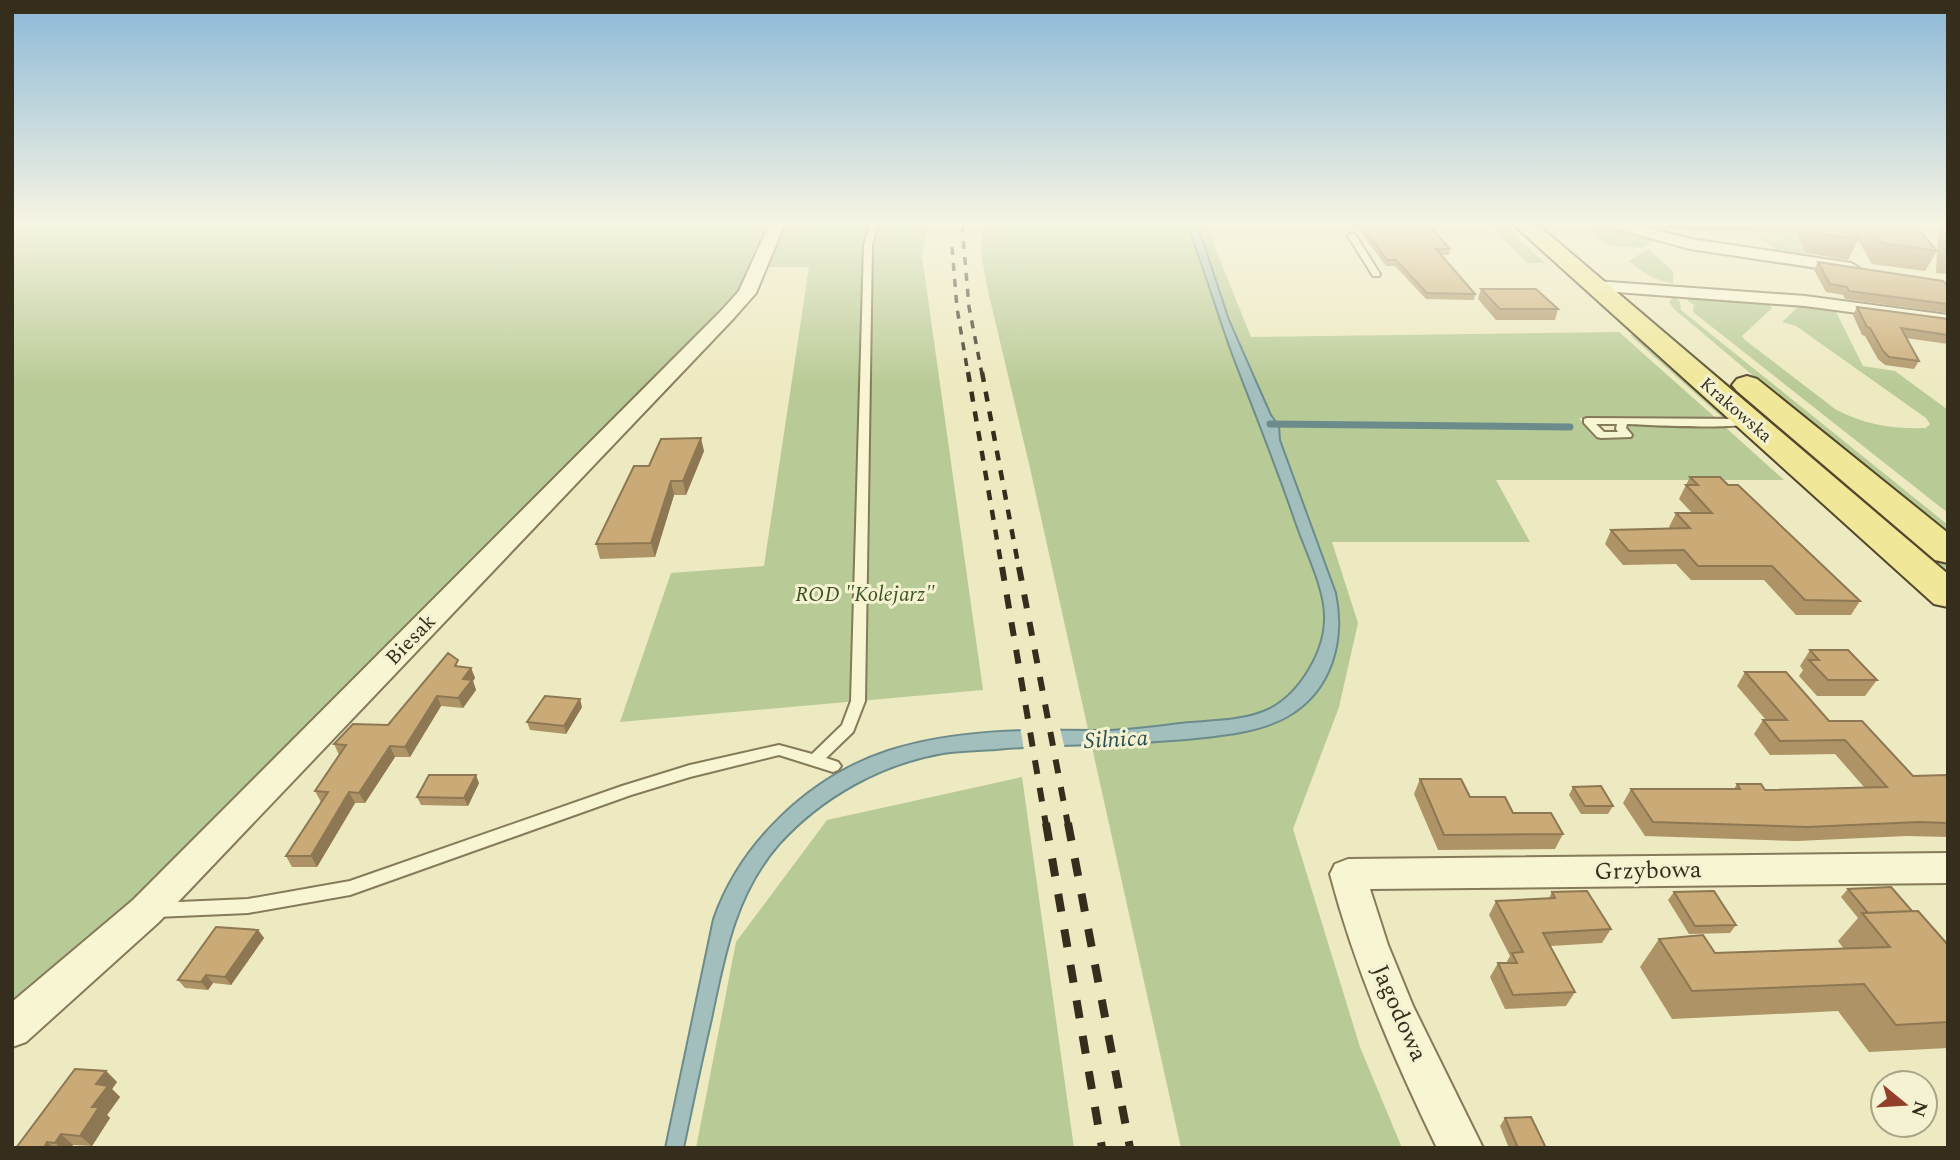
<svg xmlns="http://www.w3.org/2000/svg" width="1960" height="1160" font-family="Spectral,serif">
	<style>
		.green { fill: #b8ca95 }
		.water { fill: #a3bfbd; stroke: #6b8c8b; stroke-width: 2 }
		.pier { fill: #ede9c0 }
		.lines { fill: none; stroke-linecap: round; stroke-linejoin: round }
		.stream { stroke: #6b8c8b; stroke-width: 7 }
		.service-casing { stroke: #857a59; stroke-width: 4 }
		.minor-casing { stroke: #857a59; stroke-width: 4 }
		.primary-casing { stroke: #53472d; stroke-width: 4 }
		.service { fill: #f8f5d3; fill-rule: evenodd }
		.minor { fill: #f8f5d3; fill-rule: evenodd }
		.primary { fill: #f0e798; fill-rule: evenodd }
		.rail-far3 { stroke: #352e1d; stroke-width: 3.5; stroke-dasharray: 8 8; stroke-linecap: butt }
		.rail-far2 { stroke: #352e1d; stroke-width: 4.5; stroke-dasharray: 10 10; stroke-linecap: butt }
		.rail-far1 { stroke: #352e1d; stroke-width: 6; stroke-dasharray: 14 14; stroke-linecap: butt }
		.rail { stroke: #352e1d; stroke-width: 8; stroke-dasharray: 18 18; stroke-linecap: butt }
		.wall { fill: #ae9366 }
		.shaded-wall { fill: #8d7853 }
		.building { fill: #caab77; stroke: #8d7853; stroke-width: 2 }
		.labels { text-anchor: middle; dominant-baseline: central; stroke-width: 6; stroke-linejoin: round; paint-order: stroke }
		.far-street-label { font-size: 18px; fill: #352e1d; stroke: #f4f2d0 }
		.park-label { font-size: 21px; font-style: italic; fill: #3c5124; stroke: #f4f2d0 }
		.street-label { font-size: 21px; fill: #352e1d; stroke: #f4f2d0 }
		.water-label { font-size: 23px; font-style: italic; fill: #2c4f55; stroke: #f4f2d0 }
		.near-street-label { font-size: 24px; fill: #352e1d; stroke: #f4f2d0 }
	</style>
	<rect width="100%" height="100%" fill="#ede9c0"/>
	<path class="green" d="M 12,225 L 927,225 L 922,256 L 983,690 L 620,722 L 671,573 L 764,566 L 809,267 L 762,267 L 742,292 L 142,900 L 12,1013 Z
		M 983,225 L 1206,225 L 1251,337 L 1619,332 L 1718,420 L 1579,418 L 1595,438 L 1633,438 L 1627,430 L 1629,425 L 1633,424 L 1723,425 L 1784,480 L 1496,480 L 1530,542 L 1332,542 L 1358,623 L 1339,707 L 1293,829 L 1360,1047 L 1402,1148 L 1181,1148 L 1030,468 L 988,291 L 981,253 Z
		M 1489,225 L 1504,225 L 1545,263 L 1527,263 Z
		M 1596,225 L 1611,225 L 1654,239 L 1643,248 L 1610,246 L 1592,233 Z
		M 1790,225 L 1803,249 L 1816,254 L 1780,254 L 1760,238 L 1761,234 L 1811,252 L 1761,232 L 1762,227 Z
		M 1648,249 L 1673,271 L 1673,283 C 1657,282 1642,272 1629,261 Z
		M 1674,296 L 1680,302 L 1681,310 L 1948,525 L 1948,540 L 1674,309 L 1669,302 Z
		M 1689,296 L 1768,303 L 1772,308 L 1742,336 L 1745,340 L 1835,409 C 1864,425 1893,429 1926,428 L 1930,424 L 1926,418 L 1796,326 L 1782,322 L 1799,306 L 1835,310 L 1863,366 L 1895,371 L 1948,410 L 1948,513 L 1693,312 L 1694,305 L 1688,301 Z
		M 1628,302 L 1634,304 C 1737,393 1844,478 1948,566 L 1948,581 Z
		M 1630,335 L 1637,335 L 1729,416 L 1727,418 L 1724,419 Z
		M 1022,777 L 1074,1148 L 696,1148 L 736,942 L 827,820 Z"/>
	<path class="water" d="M 1187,225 L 1194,225 L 1199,229 L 1229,320 L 1271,415 L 1279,426 L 1280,440 L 1336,593 C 1346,640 1333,691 1288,717 C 1262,732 1226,736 1196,739 C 1130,746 1063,744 996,750 C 979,751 960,751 943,754 C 881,765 823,797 780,844 C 736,894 725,956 712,1019 C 702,1062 693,1105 684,1148 L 665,1148 L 713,919 C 740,842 809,776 888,750 C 957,728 1030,729 1102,730 C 1131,730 1161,725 1189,722 C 1215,720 1246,720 1270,708 C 1300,692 1325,650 1324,616 C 1324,588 1304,549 1295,522 C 1276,466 1254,412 1233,357 C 1217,314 1204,268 1187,225 Z"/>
	<path class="pier" d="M 1059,724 L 1065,749 L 1024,751 L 1020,726 Z"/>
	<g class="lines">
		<path class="stream" d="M 1270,424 L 1570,427"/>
		<g class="service-casing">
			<path id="service" d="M 870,225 L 877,225 L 872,245 L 865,701 L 853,732 L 826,758 L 838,762 L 841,766 L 838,770 L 833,772 L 779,755 L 690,777 L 631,795 L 350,895 L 248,913 L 156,917 L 150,915 L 147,910 L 150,905 L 156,903 L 248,899 L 350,881 L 622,786 L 690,765 L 779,745 L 812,754 L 842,725 L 851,701 L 864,245 Z
				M 1349,234 L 1355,234 L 1380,274 L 1379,276 L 1373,276 L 1348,236 Z
				M 1587,418 L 1750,419 L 1755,422 C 1743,430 1648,425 1627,424 L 1626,428 L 1632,435 L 1631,437 L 1601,438 L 1597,437 L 1584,423 L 1584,419 ZM 1596,424 L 1617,424 L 1616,429 L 1618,432 L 1604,432 Z"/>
		</g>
		<g class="minor-casing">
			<path id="minor" d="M 769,225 L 784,225 L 756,293 L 733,319 L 159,922 L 26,1042 L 12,1047 L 12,1002 L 133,900 L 721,311 L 739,291 Z
				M 1612,225 L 1636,225 L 1691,239 L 1851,263 L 1859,268 L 1851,273 L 1690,249 L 1614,228 Z
				M 1595,281 L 1805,296 L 1948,315 L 1948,325 L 1805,306 L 1589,290 L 1587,286 L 1589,282 Z
				M 1948,853 L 1948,883 L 1370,889 L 1388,945 L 1413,1006 L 1483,1148 L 1437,1148 C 1394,1059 1355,969 1330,874 L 1335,864 L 1348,859 Z"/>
		</g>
		<g class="primary-casing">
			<path id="primary" d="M 1514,225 L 1538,225 L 1948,574 L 1948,607 L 1934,604 Z
				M 1747,376 L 1757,379 L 1948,533 L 1948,563 L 1935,560 L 1737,391 L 1732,385 L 1737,379 Z"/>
		</g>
		<use href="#service" class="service"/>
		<use href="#minor" class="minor"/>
		<use href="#primary" class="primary"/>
		<path class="rail-far3" d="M 962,225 L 969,307 L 982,374
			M 952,247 L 957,308 L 968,374"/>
		<path class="rail-far2" d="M 968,372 L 1002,569
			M 982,372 L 1019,569"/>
		<path class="rail-far1" d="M 1002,567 L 1046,825
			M 1019,567 L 1068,825"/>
		<path class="rail" d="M 1046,823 L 1102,1148
			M 1068,823 L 1130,1148"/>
	</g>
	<path class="wall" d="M 1355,225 L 1429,225 L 1450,249 L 1449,255 L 1441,255 L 1475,294 L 1474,300 L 1426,299 L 1395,266 L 1386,266 Z
		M 1666,225 L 1913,225 L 1937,251 L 1939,225 L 1948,225 L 1948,274 L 1936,273 L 1937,251 L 1925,271 L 1872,264 L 1858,240 L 1848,260 L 1806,253 L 1794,231 L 1674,230 Z
		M 1818,262 L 1948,286 L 1948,313 L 1845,299 L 1843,295 L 1826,292 L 1814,270 Z
		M 1481,289 L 1558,309 L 1555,320 L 1496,320 L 1478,299 Z
		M 1857,307 L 1948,319 L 1948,344 L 1906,338 L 1919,361 L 1914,369 L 1885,365 L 1878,359 L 1865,336 L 1862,335 L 1853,315 Z
		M 704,451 L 686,495 L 674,495 L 655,557 L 600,559 L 596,544 Z
		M 1690,477 L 1728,485 L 1860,601 L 1851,615 L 1796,615 L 1764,580 L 1691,580 L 1676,564 L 1623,565 L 1605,544 L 1611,530 L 1670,528 L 1669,527 L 1676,513 L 1692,513 L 1679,499 Z
		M 1810,650 L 1877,680 L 1865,696 L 1817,696 L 1799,676 L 1803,670 L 1800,666 Z
		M 461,667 L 471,668 L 475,678 L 473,681 L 476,690 L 463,708 L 441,706 L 410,757 L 395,757 L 365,803 L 355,803 L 317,867 L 292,867 L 286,856 L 321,802 L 315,791 L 339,755 L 334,744 L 388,725 Z
		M 1745,672 L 1829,721 L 1913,776 L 1948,775 L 1948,837 L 1907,836 L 1797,841 L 1645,836 L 1623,803 L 1631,789 L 1734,789 L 1737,784 L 1765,790 L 1864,787 L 1835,754 L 1770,755 L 1754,734 L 1763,720 L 1766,720 L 1737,686 Z
		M 582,707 L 566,734 L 530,730 L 527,722 Z
		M 1420,779 L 1513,813 L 1563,834 L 1555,849 L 1438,850 L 1414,794 Z
		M 479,783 L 468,806 L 421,805 L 417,797 Z
		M 1573,787 L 1613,806 L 1608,814 L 1581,814 L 1569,795 Z
		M 1848,889 L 1912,911 L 1948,945 L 1948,1048 L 1869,1052 L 1838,1011 L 1672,1019 L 1640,967 L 1659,939 L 1715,953 L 1844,949 L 1838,941 L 1858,918 L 1841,897 Z
		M 1552,892 L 1611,929 L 1602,943 L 1550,946 L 1575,992 L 1566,1006 L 1505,1009 L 1490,977 L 1498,963 L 1506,963 L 1510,956 L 1489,915 L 1496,901 L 1549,898 Z
		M 1674,892 L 1736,925 L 1730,933 L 1689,934 L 1668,900 Z
		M 258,930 L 264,938 L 231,985 L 213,983 L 208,990 L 185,988 L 178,980 Z
		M 106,1071 L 117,1082 L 112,1089 L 120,1097 L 107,1115 L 110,1118 L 92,1146 L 73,1145 L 71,1148 L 16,1148 Z
		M 1505,1118 L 1546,1148 L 1509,1148 L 1500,1126 Z"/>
	<path class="shaded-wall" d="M 701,438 L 704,451 L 686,495 L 683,481 Z
		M 671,481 L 674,495 L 655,557 L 651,543 Z
		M 471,668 L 475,678 L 473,681 L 476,690 L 463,708 L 458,698 L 463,679 Z
		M 437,696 L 441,706 L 410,757 L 405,747 Z
		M 580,699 L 582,707 L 566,734 L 564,726 Z
		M 390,746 L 395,757 L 365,803 L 359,793 Z
		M 476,775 L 479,783 L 468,806 L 464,798 Z
		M 349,792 L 355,803 L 317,867 L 311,856 Z
		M 258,930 L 264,938 L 231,985 L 225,977 Z
		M 206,975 L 213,983 L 208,990 L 201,982 Z
		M 106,1071 L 117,1082 L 112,1089 L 120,1097 L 107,1115 L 110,1118 L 92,1146 L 80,1136 L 92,1107 L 96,1084 Z
		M 61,1134 L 73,1145 L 71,1148 L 61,1148 L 55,1143 Z
		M 47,1142 L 54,1148 L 44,1148 Z"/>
	<path class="building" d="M 1361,225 L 1429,225 L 1450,249 L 1436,249 L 1475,294 L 1427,293 L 1396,260 L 1387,260 Z
		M 1811,225 L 1851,225 L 1859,239 L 1815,233 Z
		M 1871,225 L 1913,225 L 1922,233 L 1937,251 L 1882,243 Z
		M 1818,262 L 1943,281 L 1948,286 L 1948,304 L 1849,291 L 1847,287 L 1830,284 Z
		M 1481,289 L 1536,289 L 1558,309 L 1500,309 Z
		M 1857,307 L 1948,319 L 1948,335 L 1901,328 L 1919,361 L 1889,357 L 1883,351 L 1870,328 L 1867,327 Z
		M 701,438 L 683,481 L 671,481 L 651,543 L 596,544 L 634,466 L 649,466 L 661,439 Z
		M 1690,477 L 1720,477 L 1728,485 L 1738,485 L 1860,601 L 1805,600 L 1772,566 L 1698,566 L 1684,550 L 1629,551 L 1611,530 L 1690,528 L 1676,513 L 1712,513 L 1686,485 L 1698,485 Z
		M 1810,650 L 1848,650 L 1877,680 L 1828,680 L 1809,660 L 1819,660 Z
		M 448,653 L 458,660 L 455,666 L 471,668 L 463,679 L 472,680 L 458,698 L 437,696 L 405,747 L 390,746 L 359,793 L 349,792 L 311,856 L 286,856 L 328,792 L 315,791 L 346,745 L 334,744 L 353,724 L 388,725 Z
		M 1745,672 L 1786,672 L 1829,721 L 1862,721 L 1913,776 L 1948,775 L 1948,823 L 1919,822 L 1807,827 L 1653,822 L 1631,789 L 1740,789 L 1737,784 L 1761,784 L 1765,790 L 1887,787 L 1845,740 L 1780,741 L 1763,720 L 1787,720 Z
		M 545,696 L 580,699 L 564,726 L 527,722 Z
		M 429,775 L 476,775 L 464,798 L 417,797 Z
		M 1420,779 L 1461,779 L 1470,797 L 1505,797 L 1513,813 L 1551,813 L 1563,834 L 1444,835 Z
		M 1601,786 L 1613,806 L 1585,806 L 1573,787 Z
		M 1891,887 L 1912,911 L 1868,913 L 1848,889 Z
		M 1587,891 L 1611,929 L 1543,933 L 1575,992 L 1513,995 L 1498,963 L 1517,963 L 1512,953 L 1523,952 L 1496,901 L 1555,898 L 1552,892 Z
		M 1714,891 L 1736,925 L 1695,926 L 1674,892 Z
		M 1918,911 L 1948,945 L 1948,1022 L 1896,1025 L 1864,984 L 1692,991 L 1659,939 L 1703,935 L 1715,953 L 1890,947 L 1862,913 Z
		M 216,927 L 258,930 L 225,977 L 206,975 L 201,982 L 178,980 Z
		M 75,1069 L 106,1071 L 96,1084 L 108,1086 L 92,1107 L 99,1107 L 80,1136 L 61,1134 L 55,1143 L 47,1142 L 44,1148 L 16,1148 Z
		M 1531,1117 L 1546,1148 L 1518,1148 L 1505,1118 Z"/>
	<linearGradient id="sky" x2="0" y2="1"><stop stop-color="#8cb8d7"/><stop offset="0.58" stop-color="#f7f5e3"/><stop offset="1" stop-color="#f7f5e3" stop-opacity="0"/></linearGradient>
	<rect width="1960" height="387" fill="url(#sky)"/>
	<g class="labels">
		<g class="far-street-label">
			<text transform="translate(1736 410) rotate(41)">Krakowska</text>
		</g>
		<g class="park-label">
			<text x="865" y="595">ROD "Kolejarz"</text>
		</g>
		<g class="street-label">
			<text transform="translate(411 640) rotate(-46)">Biesak</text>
		</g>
		<g class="water-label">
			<text transform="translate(1116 740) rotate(-3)">Silnica</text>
		</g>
		<g class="near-street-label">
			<text transform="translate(1648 871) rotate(-1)">Grzybowa</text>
			<text transform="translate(1399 1013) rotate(66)">Jagodowa</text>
		</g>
	</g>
	<rect width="1960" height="1160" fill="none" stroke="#352e1d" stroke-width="28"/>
	<g transform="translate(1904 1104) rotate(108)"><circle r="33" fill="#f4f2d0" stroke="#a8a488" stroke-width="2"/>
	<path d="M0-5L12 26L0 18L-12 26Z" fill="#93402a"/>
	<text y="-10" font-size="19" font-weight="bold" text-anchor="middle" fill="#352e1d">N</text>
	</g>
</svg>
